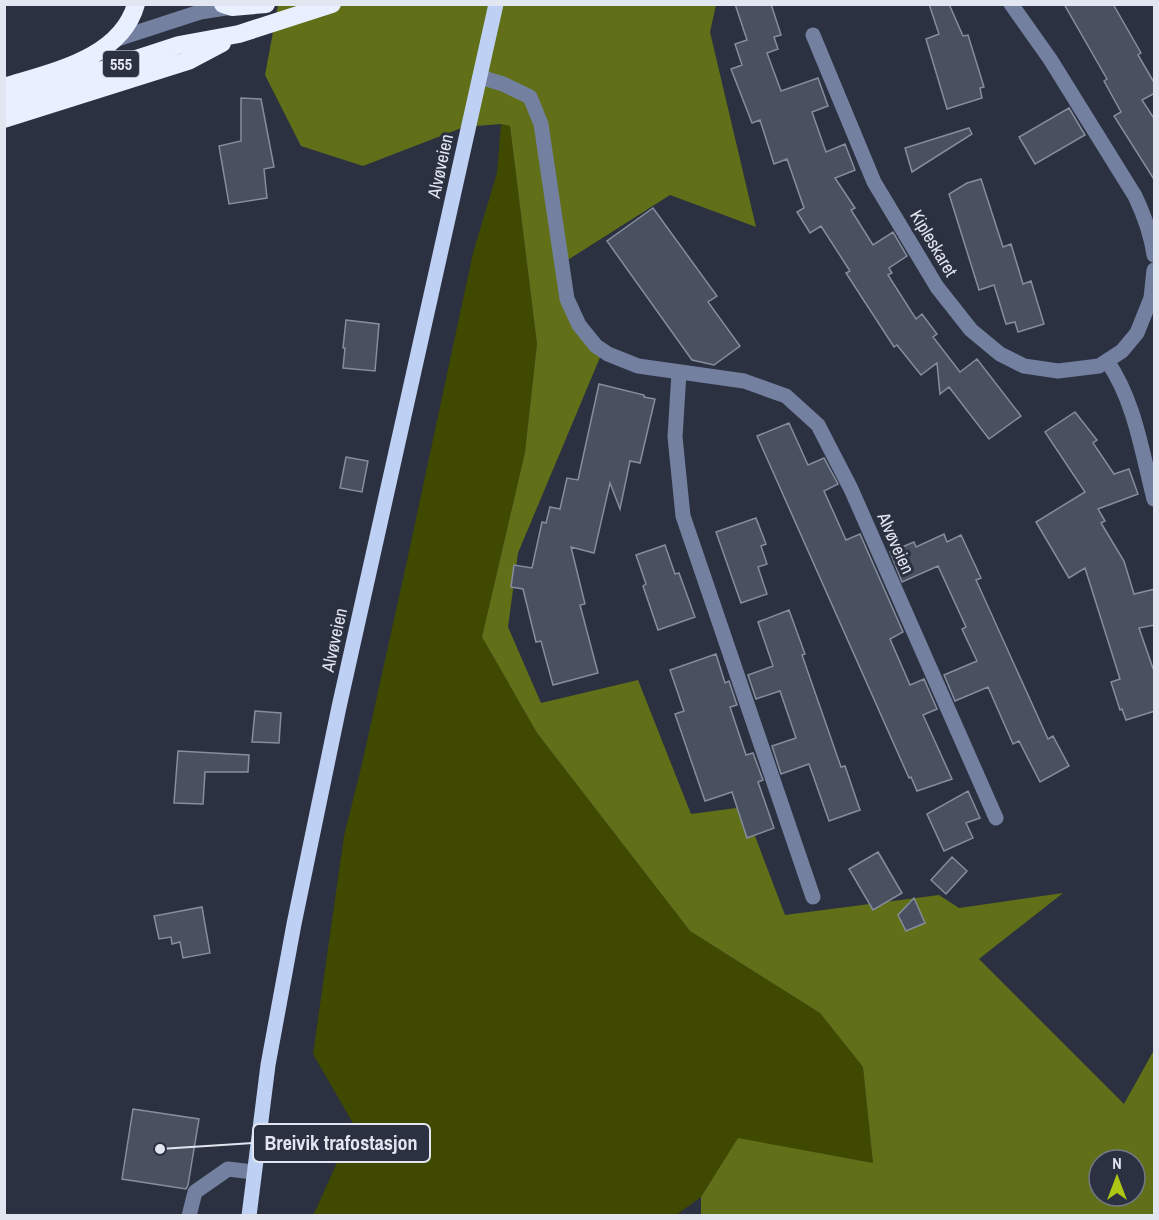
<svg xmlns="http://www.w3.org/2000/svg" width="1159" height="1220" font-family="'Archivo Narrow',sans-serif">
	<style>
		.green { fill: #3f4a00 }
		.forest { fill: #606f18; fill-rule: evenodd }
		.building { fill: #495160; stroke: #858d9e; stroke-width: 1.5 }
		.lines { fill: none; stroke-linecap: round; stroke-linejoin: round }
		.minor { stroke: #73809f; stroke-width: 15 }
		.major { stroke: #bfd0f5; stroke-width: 15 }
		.highway { stroke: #e8effe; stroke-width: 18 }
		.labels { text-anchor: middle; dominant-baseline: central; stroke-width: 6; stroke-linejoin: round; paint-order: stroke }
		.shield { fill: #2b3140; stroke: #abb0bb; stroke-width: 1.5 }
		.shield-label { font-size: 16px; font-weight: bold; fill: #e2e6f0 }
		.street-label { font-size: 18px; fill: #e2e6f0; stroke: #2b3140 }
		.leader { fill: none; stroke: #e2e6f0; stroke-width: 2 }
		.callout-dot { fill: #e2e6f0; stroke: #2b3140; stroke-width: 2 }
		.callout { fill: #2b3140; stroke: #e2e6f0; stroke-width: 2 }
		.callout-label { font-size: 20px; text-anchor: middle; font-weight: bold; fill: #e2e6f0 }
	</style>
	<rect width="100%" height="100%" fill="#2b3140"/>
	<path class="green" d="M 501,124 L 510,126 L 537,344 L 525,452 L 482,637 L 537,733 L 690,931 L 820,1013 L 863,1067 L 873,1163 L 738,1139 L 701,1197 L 676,1215 L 313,1216 L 354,1125 L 313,1054 L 344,836 L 362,764 L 405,570 L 473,253 L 497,173 Z"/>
	<path class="forest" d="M 278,5 L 716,5 L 710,32 L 756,227 L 670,195 L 563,263 L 572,315 L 601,355 L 518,553 L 508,627 L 541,703 L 638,680 L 691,814 L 744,807 L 785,915 L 939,895 L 959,908 L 1063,893 L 979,959 L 1124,1104 L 1154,1050 L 1154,1215 L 701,1215 L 701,1197 L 738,1138 L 873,1163 L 863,1067 L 820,1013 L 690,931 L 537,733 L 482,637 L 525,452 L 537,344 L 510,126 L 501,124 L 464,127 L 363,166 L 301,146 L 265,75 ZM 1099,1160 L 1135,1160 L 1135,1196 L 1099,1196 Z"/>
	<path class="building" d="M 735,4 L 771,4 L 781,35 L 774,37 L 778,49 L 767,53 L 781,91 L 818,78 L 828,106 L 812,112 L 826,152 L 845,144 L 855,170 L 835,178 L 855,208 L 851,210 L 873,245 L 893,232 L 907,256 L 889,268 L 892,273 L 888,275 L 916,319 L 922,314 L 937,334 L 933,337 L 960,372 L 977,359 L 1021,416 L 989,439 L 949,387 L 940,394 L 937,363 L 921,375 L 897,345 L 894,347 L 846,273 L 850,271 L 821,226 L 810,233 L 797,212 L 804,208 L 787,159 L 774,164 L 760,120 L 752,123 L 731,69 L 742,65 L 735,44 L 747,40 Z
		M 929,4 L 949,4 L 963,36 L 968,35 L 984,87 L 980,88 L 982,98 L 947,109 L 926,39 L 939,34 Z
		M 1064,4 L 1113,4 L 1141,53 L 1138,55 L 1155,84 L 1155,93 L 1142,100 L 1155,120 L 1155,181 L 1114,116 L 1121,112 L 1104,81 L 1107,79 Z
		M 241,98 L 261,99 L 274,167 L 264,169 L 267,198 L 229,204 L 219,146 L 241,141 Z
		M 1069,108 L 1085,135 L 1035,164 L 1019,137 Z
		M 969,128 L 972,134 L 912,172 L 905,148 Z
		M 981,179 L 1003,247 L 1011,244 L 1023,284 L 1031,281 L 1044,324 L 1018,332 L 1015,322 L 1006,324 L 994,285 L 979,290 L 949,194 L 967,183 Z
		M 653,208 L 717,296 L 708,302 L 740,346 L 714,365 L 692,360 L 607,241 Z
		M 346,320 L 379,324 L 375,371 L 343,368 L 345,348 L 343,348 Z
		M 599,384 L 644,395 L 644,397 L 655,399 L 640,463 L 630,461 L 620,509 L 610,483 L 594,553 L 571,547 L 585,604 L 580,605 L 598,673 L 553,685 L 541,641 L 536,642 L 523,589 L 511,587 L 514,565 L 532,568 L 542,522 L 546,523 L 550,507 L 560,509 L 567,478 L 578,480 Z
		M 1075,412 L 1097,440 L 1093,443 L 1114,474 L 1129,469 L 1138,494 L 1098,509 L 1105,521 L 1101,523 L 1124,561 L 1134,594 L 1155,589 L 1155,625 L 1139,628 L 1155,674 L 1155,711 L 1126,720 L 1122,709 L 1120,710 L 1111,682 L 1120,679 L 1085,568 L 1069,578 L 1036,522 L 1085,492 L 1045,432 Z
		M 789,423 L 808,465 L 824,458 L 838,484 L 824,491 L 846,540 L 860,534 L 903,632 L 890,639 L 910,685 L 924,679 L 937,709 L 923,715 L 952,779 L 917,791 L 911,777 L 909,778 L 757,436 Z
		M 346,457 L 368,461 L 362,492 L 340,488 Z
		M 756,518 L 766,544 L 761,546 L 767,564 L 758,567 L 767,594 L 741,603 L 716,532 Z
		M 944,534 L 947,542 L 961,535 L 981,578 L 976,580 L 1048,739 L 1053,736 L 1069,766 L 1040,782 L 1019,741 L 1013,744 L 988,687 L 955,701 L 944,675 L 977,661 L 962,629 L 966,627 L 938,566 L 902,582 L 890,552 L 914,542 L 916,547 Z
		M 665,545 L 675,574 L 679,573 L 695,617 L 658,630 L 643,586 L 646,584 L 636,555 Z
		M 789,610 L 805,654 L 802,655 L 841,767 L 845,766 L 860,810 L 829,821 L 809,764 L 781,774 L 772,746 L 796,738 L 780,691 L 756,699 L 748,675 L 773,666 L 758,622 Z
		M 716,654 L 725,683 L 729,681 L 737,705 L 730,707 L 746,755 L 753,753 L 763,780 L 758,782 L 774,828 L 747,838 L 732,792 L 705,801 L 675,714 L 684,711 L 670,670 Z
		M 255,711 L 281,713 L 279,743 L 252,742 Z
		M 178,751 L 249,755 L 248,772 L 205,772 L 203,804 L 174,803 Z
		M 968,791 L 980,818 L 966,823 L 973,838 L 944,851 L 927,814 Z
		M 878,852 L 902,893 L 873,910 L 849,869 Z
		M 952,857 L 967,871 L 946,894 L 931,880 Z
		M 914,898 L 925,923 L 906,931 L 898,915 Z
		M 202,907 L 210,953 L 183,958 L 180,942 L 172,944 L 171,937 L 159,939 L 154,916 Z
		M 133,1109 L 199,1119 L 188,1185 L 186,1189 L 122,1179 Z"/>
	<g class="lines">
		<path class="minor" d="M 1011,4 L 1050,59 L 1135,196 C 1144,215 1151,233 1154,255
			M 813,35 L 874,182 L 937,287 L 971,330 L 1000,354 L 1024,366 L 1058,371 L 1099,366 L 1122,351 L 1137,333 L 1151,298 L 1154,270
			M 117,39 L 200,12 L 232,7
			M 480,77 L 503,84 L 530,97 L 541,124 L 567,299 L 579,325 L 596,346 L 608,354 L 638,366 L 744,381 L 786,396 L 818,425 L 851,489 L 996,818
			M 1107,361 C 1135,401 1142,453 1154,499
			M 679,373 L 675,437 L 683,516 L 813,897
			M 189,1216 L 195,1192 L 228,1169 L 253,1172"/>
		<path class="major" d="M 249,1216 L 268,1065 L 294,924 L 339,707 L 496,4"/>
		<path class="highway" d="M 223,4 L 232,7 L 266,4
			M 4,87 C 51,72 121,59 136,4
			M 4,102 L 179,45 L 239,34 L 332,4
			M 4,119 L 188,61 L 222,43"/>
	</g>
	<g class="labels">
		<rect class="shield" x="103" y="51" width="36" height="26" rx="4.5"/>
		<g class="shield-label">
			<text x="121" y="64">555</text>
		</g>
		<g class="street-label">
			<text transform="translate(440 166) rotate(-78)">Alvøveien</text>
			<text transform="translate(934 243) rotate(59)">Kipleskaret</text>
			<text transform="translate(896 543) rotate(66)">Alvøveien</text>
			<text transform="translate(334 640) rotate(-78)">Alvøveien</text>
		</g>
	</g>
	<path class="leader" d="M160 1149L253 1143"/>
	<circle class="callout-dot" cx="160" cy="1149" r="6"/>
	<rect class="callout" x="253" y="1124" width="177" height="38" rx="6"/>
	<g class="callout-label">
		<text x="341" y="1150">Breivik trafostasjon</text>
	</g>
	<rect width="1159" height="1220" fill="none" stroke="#e2e6f0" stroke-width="12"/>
	<g transform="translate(1117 1178)"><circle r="28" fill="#2b3140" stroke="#747986" stroke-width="1.5"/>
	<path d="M0-4.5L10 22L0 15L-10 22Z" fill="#acc613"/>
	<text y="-9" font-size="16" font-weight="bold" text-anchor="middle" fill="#e2e6f0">N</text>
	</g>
</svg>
